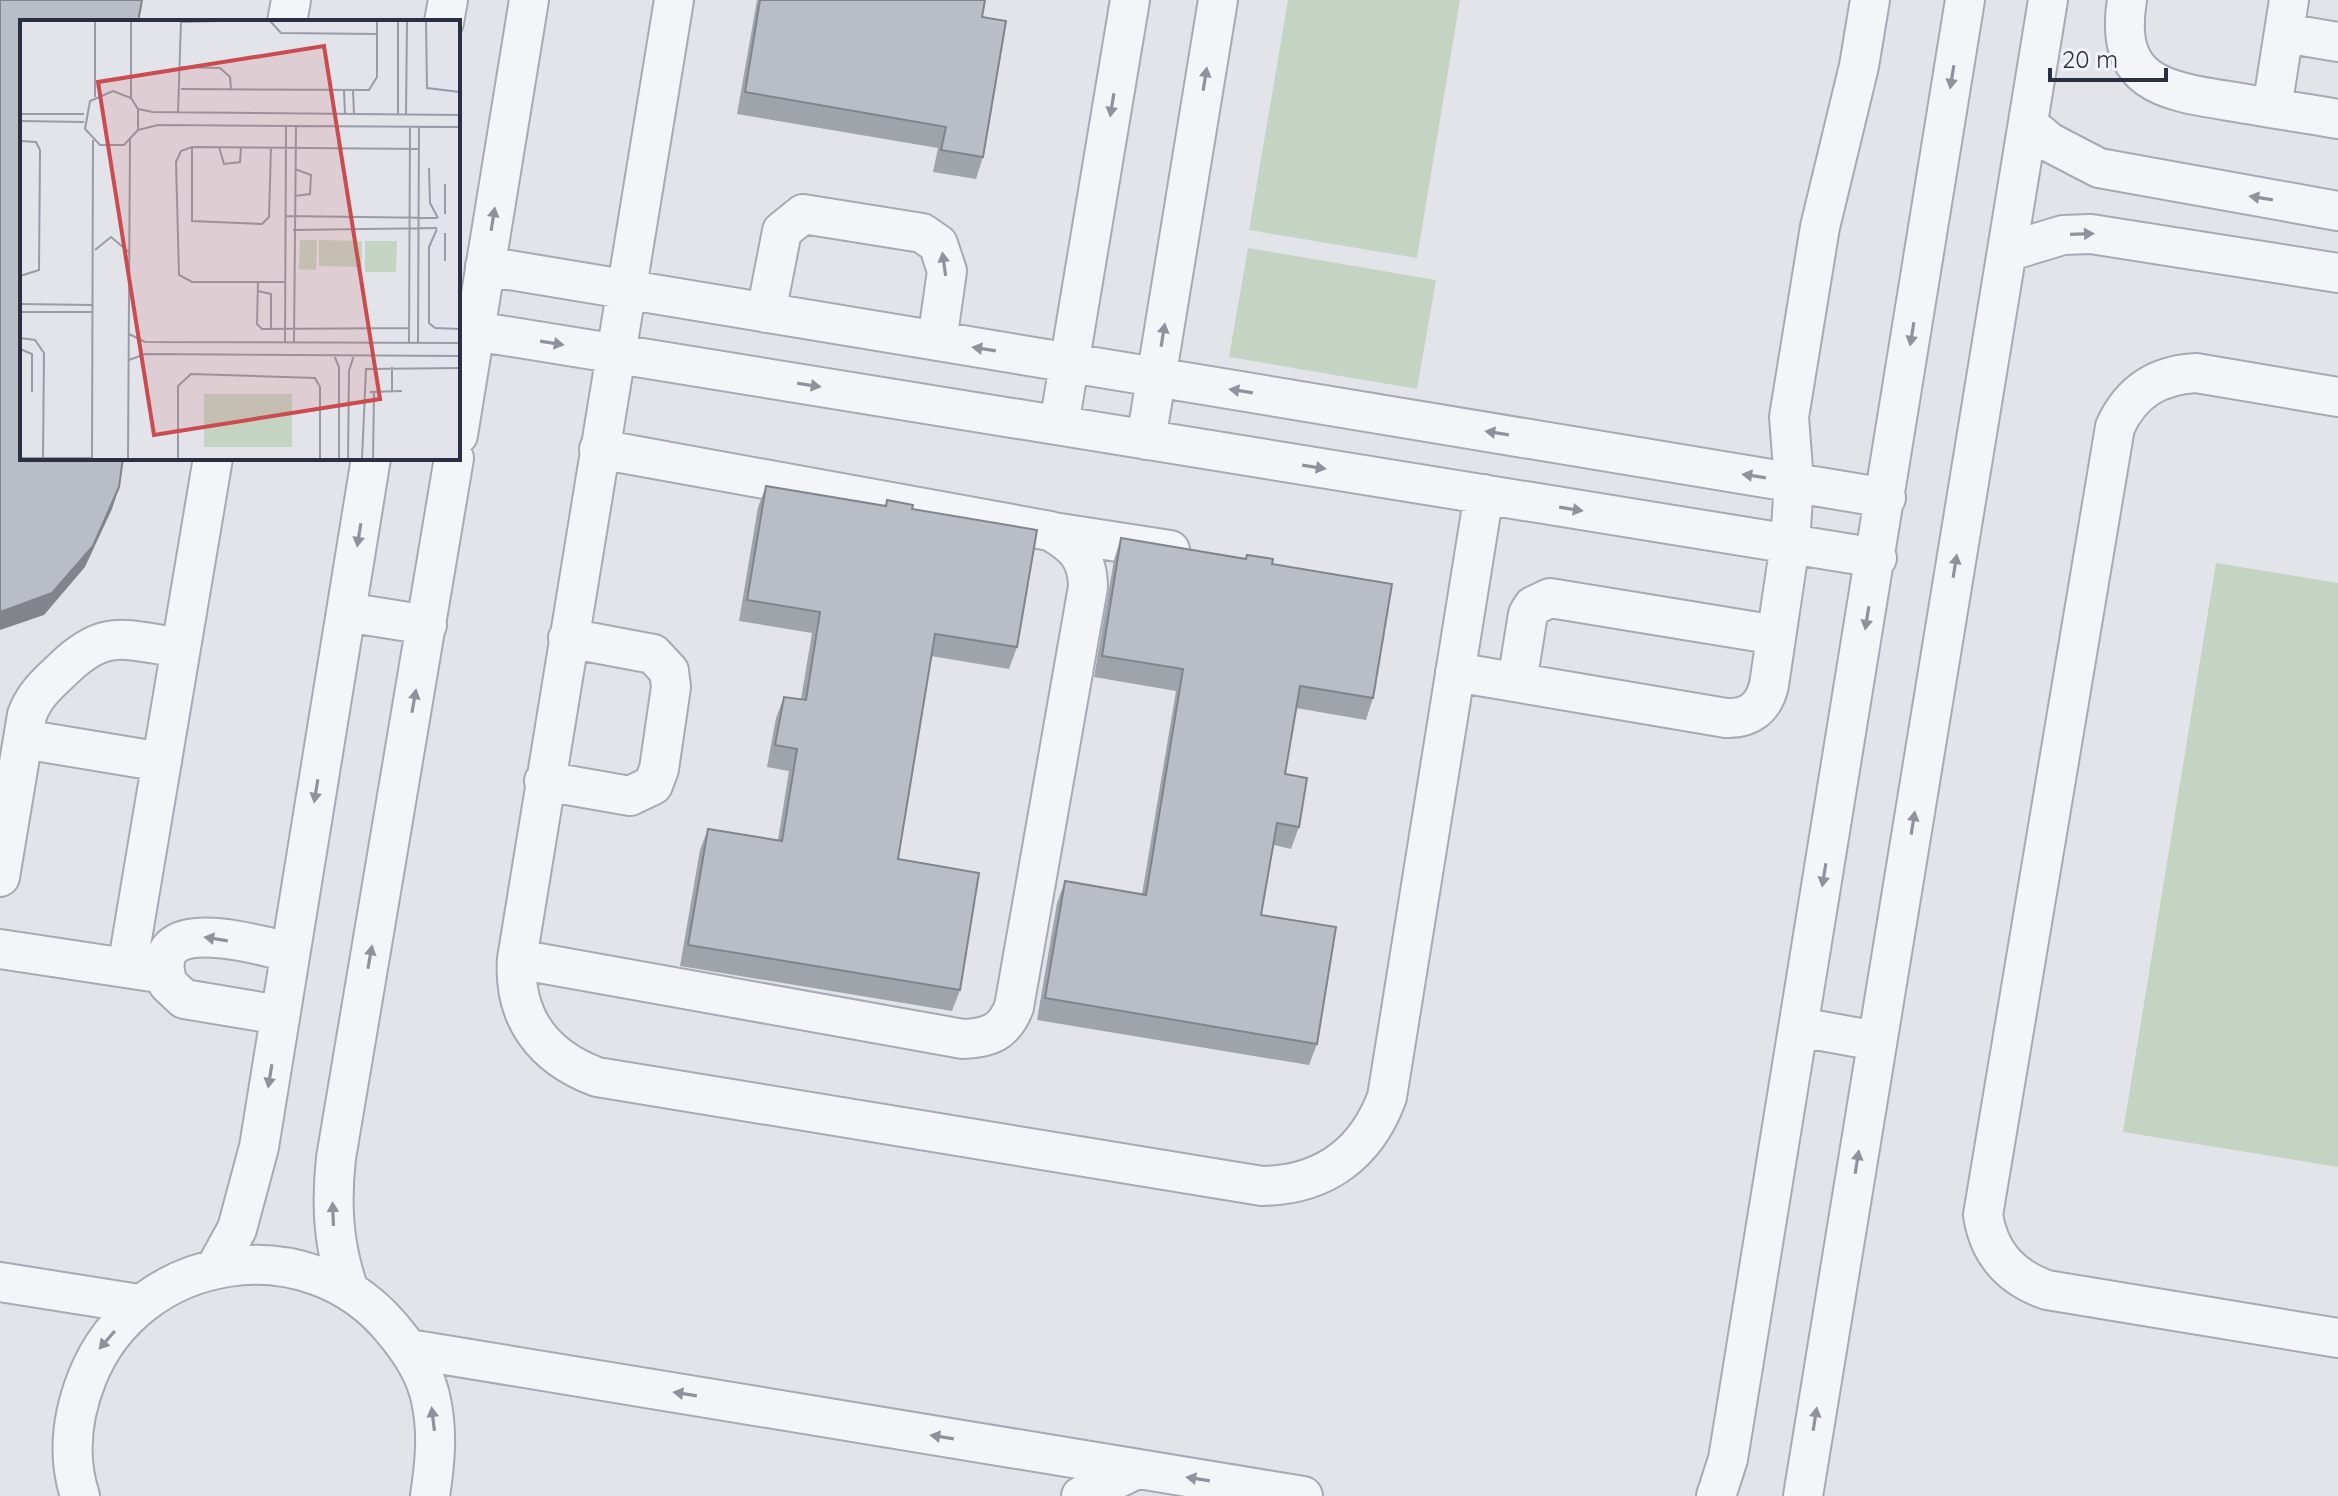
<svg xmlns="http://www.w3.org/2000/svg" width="2338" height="1496" font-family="Quicksand,sans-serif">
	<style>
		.green { fill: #c5d3c3 }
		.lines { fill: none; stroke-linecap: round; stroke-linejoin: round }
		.minor-casing { stroke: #a7aab4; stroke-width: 42 }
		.minor { stroke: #f4f5f8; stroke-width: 38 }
		.wall { fill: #9fa3aa }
		.shaded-wall { fill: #82848b }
		.building { fill: #b9bdc6; stroke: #82848b; stroke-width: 2 }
		.oneway { fill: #8f929c }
		.inset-road { fill: none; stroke: #989ca6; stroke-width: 2 }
		.view { fill: #ca4b50; fill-opacity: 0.15; stroke: #ca4b50; stroke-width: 4 }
		.inset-edge { fill: none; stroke: #2a3041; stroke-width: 4 }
	</style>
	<rect width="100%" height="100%" fill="#e2e4ea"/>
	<path class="green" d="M 1288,0 L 1460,0 L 1417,258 L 1249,230 Z
		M 1248,248 L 1436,280 L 1417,389 L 1229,357 Z
		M 2216,563 L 2338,583 L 2338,1167 L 2123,1132 Z"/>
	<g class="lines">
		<g class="minor-casing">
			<path id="minor" d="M 674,0 L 517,959 C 513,1017 543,1057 597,1077 L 1262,1186 C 1324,1185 1366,1154 1387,1097 L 1484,494
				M 2127,0 C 2113,86 2167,91 2235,102 C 2269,108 2304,113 2338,119
				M 287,22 L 291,0
				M 444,22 L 448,0
				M 2284,33 L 2338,42
				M 2272,108 L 2289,0
				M 2028,124 L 2049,142 L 2099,168 L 2338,211
				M 2007,252 L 2063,235 L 2091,234 L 2338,273
				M 485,266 L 1886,498
				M 766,313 L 782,231 L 803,214 L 922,233 L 938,244 L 947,271 L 937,341
				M 475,331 L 1877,558
				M 2338,397 L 2196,373 C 2157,375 2131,392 2115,427 L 1983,1215 C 1989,1253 2010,1277 2047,1290 L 2338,1338
				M 1059,425 L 1130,0
				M 458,435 L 529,0
				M 1146,440 L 1218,0
				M 1053,532 L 1170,550
				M 346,612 L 427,625
				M 1455,672 L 1726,718 C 1750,719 1764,707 1769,685 L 1790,544 L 1794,482 L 1789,417 L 1820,227 L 1859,66 L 1870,0
				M 1517,682 L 1528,614 L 1533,606 L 1550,598 L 1776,635
				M 23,739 L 162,762
				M 544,781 L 630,796 L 653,785 L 659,769 L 671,687 L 669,671 L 653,654 L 568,638
				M 0,877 L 27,715 C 34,696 46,685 61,671 C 105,627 124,640 181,648
				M 0,949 L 152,972
				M 517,959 L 963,1039 C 990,1038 1004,1032 1014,1007 L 1088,587 C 1088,558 1075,545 1050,531 L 599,449
				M 127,968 L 213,458
				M 280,1015 L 184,999 L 168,984 C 144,910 255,945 290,952
				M 1799,1027 L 1877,1041
				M 216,1267 L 237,1229 L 259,1147 L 371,458
				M 0,1282 L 139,1304
				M 349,1290 C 333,1246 331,1204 336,1158 L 454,458
				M 409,1349 L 1303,1496
				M 80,1496 C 67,1456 72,1416 87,1378 C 137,1252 308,1224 394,1331 C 410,1350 426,1375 431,1400 C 438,1433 435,1463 430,1496
				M 1081,1496 L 1137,1469
				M 1716,1496 L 1728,1459 L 1965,0
				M 1803,1496 L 2048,0"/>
		</g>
		<use href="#minor" class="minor"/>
	</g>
	<path class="wall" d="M 757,0 L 985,0 L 982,17 L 983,157 L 976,179 L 933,172 L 938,148 L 737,114 Z
		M 766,486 L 885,506 L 887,500 L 912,509 L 1017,647 L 1009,669 L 931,656 L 898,859 L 960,990 L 952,1011 L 680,966 L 700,850 L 708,829 L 778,840 L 789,771 L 767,767 L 776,718 L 784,697 L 801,699 L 812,633 L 739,621 L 758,507 Z
		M 1121,538 L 1245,559 L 1247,555 L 1272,564 L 1373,698 L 1366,720 L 1296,708 L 1285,774 L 1299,827 L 1291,849 L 1274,845 L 1261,915 L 1317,1044 L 1309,1065 L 1037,1020 L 1057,903 L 1065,881 L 1142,894 L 1176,691 L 1094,677 L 1114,560 Z"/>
	<path class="shaded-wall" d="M 119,487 L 112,509 L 85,567 L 44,615 L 0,630 L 0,612 Z"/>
	<path class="building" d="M 0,0 L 142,0 L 138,22 L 22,22 L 22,458 L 123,458 L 119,487 L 93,546 L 52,593 L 0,612 Z
		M 760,0 L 985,0 L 982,17 L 1006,21 L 983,157 L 941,150 L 946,127 L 745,92 Z
		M 766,486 L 886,506 L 887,500 L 913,505 L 912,509 L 1037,530 L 1017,647 L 935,634 L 898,859 L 979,873 L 960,990 L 688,945 L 708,829 L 782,841 L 797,749 L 775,745 L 784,697 L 806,700 L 820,612 L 747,600 Z
		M 1121,538 L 1246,559 L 1247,555 L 1273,559 L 1272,564 L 1392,584 L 1373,698 L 1300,686 L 1285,774 L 1307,778 L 1299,827 L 1277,823 L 1261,915 L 1336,927 L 1317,1044 L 1045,998 L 1065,881 L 1146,895 L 1183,669 L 1102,656 Z"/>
	<defs><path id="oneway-solid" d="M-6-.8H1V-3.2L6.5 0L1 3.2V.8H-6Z" transform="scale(2)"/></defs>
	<g class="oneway">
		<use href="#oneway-solid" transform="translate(1952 77) rotate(99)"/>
		<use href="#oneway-solid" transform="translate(1205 79) rotate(-81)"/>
		<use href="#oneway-solid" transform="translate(1112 105) rotate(99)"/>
		<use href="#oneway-solid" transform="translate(2261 198) rotate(-171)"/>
		<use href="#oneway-solid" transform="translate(493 219) rotate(-81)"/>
		<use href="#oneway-solid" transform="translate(2082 234) rotate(-2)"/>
		<use href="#oneway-solid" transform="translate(944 264) rotate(-98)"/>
		<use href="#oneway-solid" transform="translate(1912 334) rotate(99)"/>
		<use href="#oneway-solid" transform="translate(1163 335) rotate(-81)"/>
		<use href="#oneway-solid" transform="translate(552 343) rotate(9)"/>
		<use href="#oneway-solid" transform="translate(984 349) rotate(-171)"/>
		<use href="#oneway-solid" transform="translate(809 385) rotate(9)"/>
		<use href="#oneway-solid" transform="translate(1241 391) rotate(-171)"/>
		<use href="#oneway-solid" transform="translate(1497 433) rotate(-171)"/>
		<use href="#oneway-solid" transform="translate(1314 467) rotate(9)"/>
		<use href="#oneway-solid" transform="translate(1754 476) rotate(-171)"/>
		<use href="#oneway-solid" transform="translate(1571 509) rotate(9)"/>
		<use href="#oneway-solid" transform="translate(359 535) rotate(99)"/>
		<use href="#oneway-solid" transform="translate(1955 566) rotate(-81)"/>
		<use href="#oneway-solid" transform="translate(1867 618) rotate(99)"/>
		<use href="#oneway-solid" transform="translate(414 701) rotate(-80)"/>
		<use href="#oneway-solid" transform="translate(316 791) rotate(99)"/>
		<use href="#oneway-solid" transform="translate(1913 823) rotate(-81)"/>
		<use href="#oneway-solid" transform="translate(1824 875) rotate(99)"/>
		<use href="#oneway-solid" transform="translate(216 939) rotate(-171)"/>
		<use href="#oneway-solid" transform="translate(370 957) rotate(-80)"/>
		<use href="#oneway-solid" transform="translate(270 1076) rotate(99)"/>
		<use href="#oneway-solid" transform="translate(1857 1162) rotate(-81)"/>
		<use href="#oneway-solid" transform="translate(333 1214) rotate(-92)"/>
		<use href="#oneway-solid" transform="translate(107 1340) rotate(131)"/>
		<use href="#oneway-solid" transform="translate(685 1394) rotate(-171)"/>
		<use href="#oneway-solid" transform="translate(433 1419) rotate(-97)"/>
		<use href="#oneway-solid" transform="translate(1815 1419) rotate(-81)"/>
		<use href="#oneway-solid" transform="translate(942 1437) rotate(-171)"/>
		<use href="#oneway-solid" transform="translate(1198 1479) rotate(-171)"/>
	</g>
	<g transform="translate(20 20)">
		<rect width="440" height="440" fill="#e2e4ea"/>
		<path d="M 280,220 L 297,220 L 296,250 L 279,249 ZM 299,220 L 342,221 L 342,247 L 299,246 ZM 345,221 L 377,221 L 376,252 L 345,252 ZM 184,374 L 272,374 L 272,427 L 184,427 Z" fill="#c5d3c3"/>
		<path class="inset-road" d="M 111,1 L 111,78M 250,1 L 261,13 L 357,14M 406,1 L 407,68 L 440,72M 161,2 L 199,1M 161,47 L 200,48 L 210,57 L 211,69M 161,69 L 349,70 L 357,57 L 357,1M 324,70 L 325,94M 333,70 L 334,94M 75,77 L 75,1M 118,89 L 118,110 L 104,125 L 80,125 L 65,109 L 70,81 L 93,71 L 111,78 L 118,89 L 133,92 L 440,95M 158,93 L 161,1M 0,94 L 64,94M 378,94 L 378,1M 386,94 L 387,1M 0,101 L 64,102M 118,110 L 138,105 L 440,107M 0,121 L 16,122 L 20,130 L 19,250 L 0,256M 172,127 L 172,201 L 242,204 L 249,197 L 251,127M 199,127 L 204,144 L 220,142 L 221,127M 409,148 L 410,183 L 418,198M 425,164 L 425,194M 275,176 L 290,174 L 291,155 L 275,149M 265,196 L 417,198M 417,209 L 409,227 L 409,303 L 415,308 L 440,309M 273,210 L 417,208M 75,230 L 91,217 L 110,233M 425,241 L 425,213M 238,262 L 237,304 L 242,309 L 390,308M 265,262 L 172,262 L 159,255 L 156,142 L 161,131 L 172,127 L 399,129M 238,271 L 251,274 L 251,309M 0,284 L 73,285M 0,292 L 73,292M 109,314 L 125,322 L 440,323M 0,318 L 15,320 L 24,333 L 23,439M 265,323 L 266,106M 274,323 L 276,106M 389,323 L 390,106M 398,323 L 399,106M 0,329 L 12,334 L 12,372M 314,335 L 319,347 L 319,439M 109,340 L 125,334 L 440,336M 350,372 L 382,371M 372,372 L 372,347M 0,438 L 72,438M 72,439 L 73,120M 108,439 L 110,120M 158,439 L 158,366 L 171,354 L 295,358 L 300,367 L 300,439M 328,439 L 329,351 L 334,335M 342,439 L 346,349 L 440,348M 353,439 L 354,372"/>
		<path class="view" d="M 304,26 L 360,379 L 134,415 L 78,62 Z"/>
		<rect width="440" height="440" class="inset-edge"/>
	</g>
	<path d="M2050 68v12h116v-12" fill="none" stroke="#2a3041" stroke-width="4"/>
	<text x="2062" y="68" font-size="24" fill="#2a3041" stroke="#f1f3f7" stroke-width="6" paint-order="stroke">20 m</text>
</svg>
